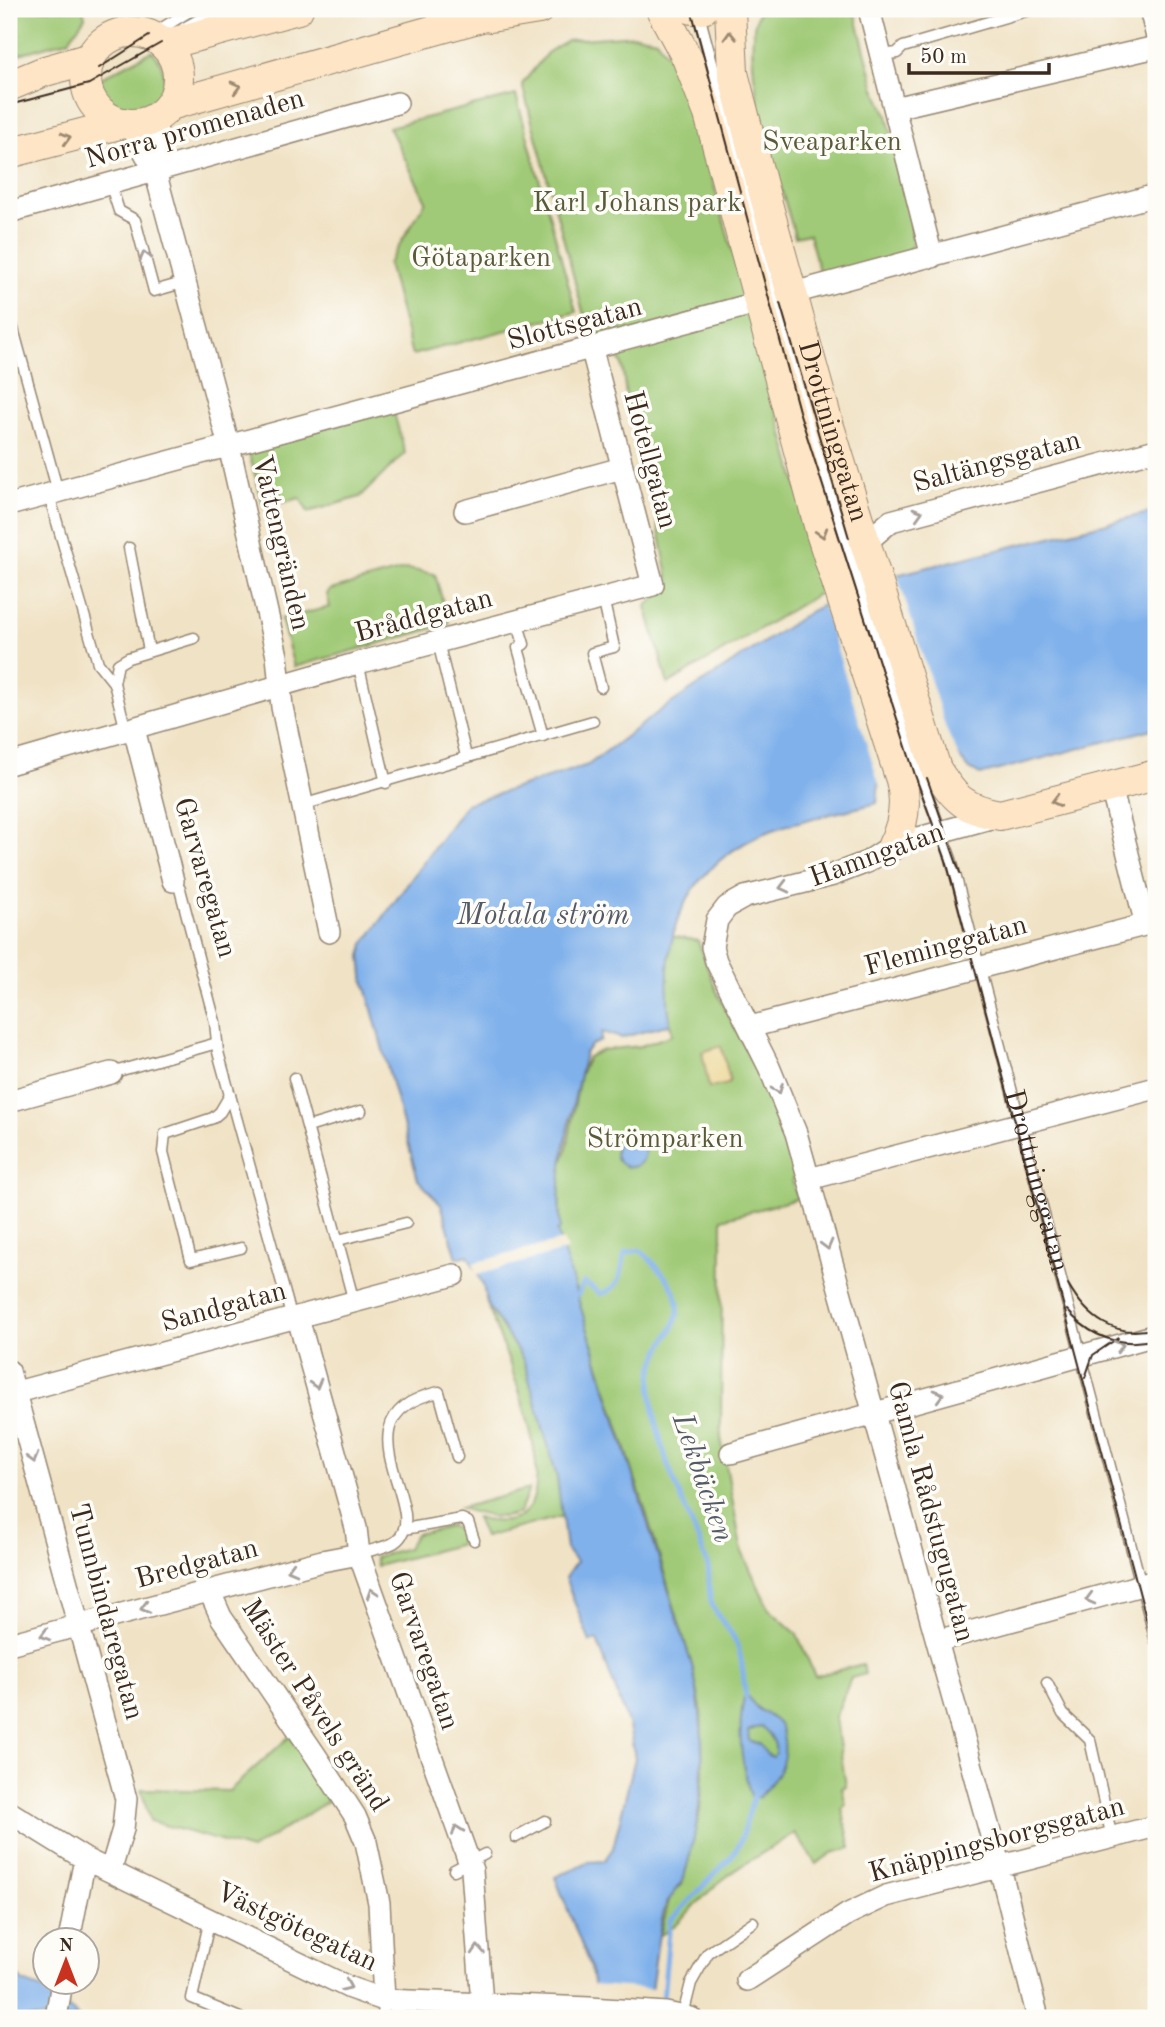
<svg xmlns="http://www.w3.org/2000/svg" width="1165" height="2027" font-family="'Old Standard TT',serif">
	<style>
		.green { fill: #a0ca77; stroke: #6e7a4a; stroke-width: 2 }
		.sand { fill: #eeda9e; stroke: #94825e; stroke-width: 2 }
		.water { fill: #80b1eb; stroke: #5e6e84; stroke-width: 2; fill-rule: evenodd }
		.pier { fill: #f0e2c4 }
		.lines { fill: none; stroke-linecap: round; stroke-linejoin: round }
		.stream { stroke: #80b1eb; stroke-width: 5 }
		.lane-casing { stroke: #968671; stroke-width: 13 }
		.street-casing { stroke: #968671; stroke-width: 24 }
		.secondary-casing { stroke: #968671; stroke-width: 32 }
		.lane { stroke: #fff; stroke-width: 10 }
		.street { stroke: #fff; stroke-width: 21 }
		.secondary { stroke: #fde5c5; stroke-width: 30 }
		.tram { stroke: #3b2a1e; stroke-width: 2 }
		.oneway { stroke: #9c8872 }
		.oneway2 { stroke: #a79f9a }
		.labels { text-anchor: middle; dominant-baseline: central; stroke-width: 7; stroke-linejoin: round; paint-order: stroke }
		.street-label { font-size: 28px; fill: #3b2a1e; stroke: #fdfcf7 }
		.park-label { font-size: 28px; fill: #595a39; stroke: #fdfcf7 }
		.water-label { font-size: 30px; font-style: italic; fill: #535966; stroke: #fdfcf7 }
	</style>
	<rect width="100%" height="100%" fill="#fdfcf7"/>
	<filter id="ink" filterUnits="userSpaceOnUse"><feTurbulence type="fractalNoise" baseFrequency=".0143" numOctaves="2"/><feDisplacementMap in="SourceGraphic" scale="14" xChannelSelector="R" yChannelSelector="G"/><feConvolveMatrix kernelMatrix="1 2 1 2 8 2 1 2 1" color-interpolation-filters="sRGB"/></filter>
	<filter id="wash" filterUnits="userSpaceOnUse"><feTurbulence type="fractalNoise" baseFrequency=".00686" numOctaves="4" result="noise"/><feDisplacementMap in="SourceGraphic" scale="28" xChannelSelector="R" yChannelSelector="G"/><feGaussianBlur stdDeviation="1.57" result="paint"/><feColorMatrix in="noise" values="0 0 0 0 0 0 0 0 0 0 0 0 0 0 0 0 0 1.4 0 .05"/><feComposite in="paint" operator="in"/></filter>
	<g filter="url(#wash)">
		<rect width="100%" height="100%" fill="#f0e2c4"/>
		<path class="green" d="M 9,9 L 83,9 L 85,17 L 69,40 L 9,57 Z
			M 760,9 L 854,9 L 875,89 L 887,115 L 912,218 L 912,245 L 904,256 L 821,278 L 809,234 L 795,237 C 781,182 734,58 760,9 Z
			M 636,35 L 656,39 L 684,77 L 826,589 L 668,684 L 646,606 L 670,586 L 653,500 L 626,396 L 622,364 L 583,312 L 522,84 L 547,53 L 567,40 Z
			M 152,51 C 167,67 168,84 156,102 C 132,119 103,111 97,80 Z
			M 516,95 L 576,312 L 412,355 L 388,264 L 426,201 L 389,127 Z
			M 393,409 L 405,453 L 360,497 L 308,512 L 300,498 L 264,507 L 247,447 Z
			M 407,569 L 435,574 L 449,624 L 294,667 L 281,619 L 330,607 L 327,594 L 330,590 Z
			M 670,936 L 698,941 L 716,990 L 768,1093 L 796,1177 L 792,1179 L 797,1199 L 722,1219 L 721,1438 L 742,1552 L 769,1609 L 797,1634 L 815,1676 L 863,1664 L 865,1674 L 851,1678 L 835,1717 L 846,1786 L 842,1788 L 846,1805 L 842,1808 L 851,1848 L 832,1853 L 816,1864 L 795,1833 C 770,1849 744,1863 721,1881 C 704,1894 676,1929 660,1935 L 671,1893 L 682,1885 L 700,1810 L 703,1775 L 701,1707 L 693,1669 L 646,1512 L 556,1230 L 560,1229 L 559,1173 L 567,1149 L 580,1075 L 588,1057 L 602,1050 L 641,1046 L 672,1035 L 666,991 Z
			M 487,1304 L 524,1361 L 557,1477 L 563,1516 L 484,1537 L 476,1518 C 596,1550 503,1351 487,1304 Z
			M 529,1489 L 520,1512 C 500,1522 480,1514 460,1508 Z
			M 450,1526 L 463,1532 L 459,1535 L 461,1544 L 377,1566 L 375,1557 L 407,1548 L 416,1534 Z
			M 290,1736 L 331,1799 L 251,1850 L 150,1821 L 141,1789 L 229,1791 Z"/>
		<path class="sand" d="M 721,1046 L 730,1080 L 728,1084 L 709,1088 L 702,1052 Z"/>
		<path class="water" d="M 1156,511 L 1156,728 L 980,775 L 968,768 L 958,756 L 879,782 L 877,803 C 843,812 787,822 758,836 C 678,875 660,941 670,1024 L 621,1038 L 602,1032 L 601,1041 L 591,1045 L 585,1053 C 572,1111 555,1169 560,1229 L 557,1231 L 693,1669 C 708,1741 705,1810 683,1880 C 679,1890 668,1896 664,1911 C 657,1937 655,1965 651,1991 L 598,2018 L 591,1969 L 555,1877 L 588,1862 L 604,1861 L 613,1848 L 635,1758 L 629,1726 L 597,1640 L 590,1642 L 565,1578 L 576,1562 L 566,1549 L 557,1477 L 524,1361 L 487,1304 L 483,1285 L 468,1255 L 457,1258 L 441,1204 L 418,1180 L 363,976 L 361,956 L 364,944 L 466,804 L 588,765 L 661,710 L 811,611 L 857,588 L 896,575 Z
			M615 1152a15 15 0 1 1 30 0a15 15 0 1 1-30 0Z
			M 745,1692 C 757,1711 760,1709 776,1721 C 781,1725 782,1730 783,1736 C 789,1762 776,1778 759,1798 L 751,1796 C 740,1760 737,1728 745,1692 ZM 761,1726 C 770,1734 780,1746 773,1757 L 767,1755 L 760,1744 L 749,1741 L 748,1731 Z
			M 9,1967 L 23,1982 L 51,1992 L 79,2018 L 9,2018 Z"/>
		<path class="pier" d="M 896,571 L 946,729 L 961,761 L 880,787 L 822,602 L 856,585 Z
			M 563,1240 L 567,1250 L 476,1275 L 473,1263 Z
			M 592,1985 L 655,1989 L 657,2018 L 594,2018 Z"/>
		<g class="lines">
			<path class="stream" d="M 578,1295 L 584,1282 L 601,1294 C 622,1288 621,1273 625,1253 L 640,1250 C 723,1325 644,1325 652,1396 C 658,1456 686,1506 707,1562 C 711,1575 707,1591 712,1604 C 716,1617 729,1627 735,1640 C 743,1656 743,1679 746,1697
				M 662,2008 L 670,1921 L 731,1857 L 740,1843 L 755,1792"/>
		</g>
	</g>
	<g filter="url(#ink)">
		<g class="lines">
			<g class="lane-casing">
				<g id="lane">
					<path id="s1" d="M 698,11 L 805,410 L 920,774 L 951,859 L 1156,1642"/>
					<path d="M 184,28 L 219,9"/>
					<path d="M 149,36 L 193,9"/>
					<path d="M 881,55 L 897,53 L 903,47 L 1033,9"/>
					<path d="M 110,183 L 119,211 L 135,220 L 154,291 L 186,282"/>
					<path d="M 9,314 L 58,492"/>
					<path d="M 49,495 L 98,663 L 114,683"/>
					<path d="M 129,548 L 149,651"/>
					<path d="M 517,621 L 524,644 L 518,648 L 543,736"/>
					<path d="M 438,642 L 466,756"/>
					<path d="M 358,663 L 386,783"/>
					<path d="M 601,687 L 592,653 L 614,647 L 603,598"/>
					<path d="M 126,731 L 114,683 L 118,664 L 128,658 L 194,638"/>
					<path d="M 302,805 L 593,721"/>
					<path d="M 173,881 L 180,889 L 215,1022 L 218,1052 L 292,1319"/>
					<path d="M 111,1073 L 217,1043"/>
					<path d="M 294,1078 L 354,1302"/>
					<path d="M 230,1095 L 220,1112 L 213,1118 L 165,1134 L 163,1152 L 191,1260 L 241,1248"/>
					<path d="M 308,1127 L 361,1111"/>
					<path d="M 338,1240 L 406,1223"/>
					<path d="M 404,1529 L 462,1519 L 468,1522 L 474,1540"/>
					<path d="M 359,1554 C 369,1550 386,1548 395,1542 C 437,1512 330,1416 439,1392 L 457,1457"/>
					<path d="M 1047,1683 L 1063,1714 L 1090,1740 L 1112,1838"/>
					<path d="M 516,1837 L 545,1821"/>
					<path d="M 454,1870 L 485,1854"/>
					<path d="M 210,1919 L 192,1998 L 240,2018"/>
					<path d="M 683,2015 L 691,1983 L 708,1953 L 753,1922"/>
					<path d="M 383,2018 L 384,2000"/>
				</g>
			</g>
			<g class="street-casing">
				<path id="street" d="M 869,9 L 932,257
					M 1150,9 L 1156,33
					M 895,111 L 903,106 L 1156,47
					M 129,124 L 155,171 L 229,446 L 277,656 L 282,707 L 329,932
					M 155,162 L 157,117
					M 9,212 L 397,103
					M 9,505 L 1156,195
					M 465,511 L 622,468
					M 867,551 L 871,538 L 891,521 L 1156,450
					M 134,729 L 173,881
					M 9,764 L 358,663 L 653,585 L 592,350
					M 1111,787 L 1146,925
					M 998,816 L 893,845 L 867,862 L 833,875 L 745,897 L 727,907 L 717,920 L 712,947 L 716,961 L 769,1067 L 796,1133 L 1000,1868 L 1038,2018
					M 750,1027 L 1156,922
					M 9,1101 L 111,1073
					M 809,1179 L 1156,1088
					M 298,1318 L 356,1528 L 359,1554 L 472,1870 L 482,2004
					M 9,1371 L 126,1799 L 123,1829 L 111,1869
					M 9,1394 L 454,1275
					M 731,1453 L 1156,1335
					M 210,1592 L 221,1617 L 316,1756 L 355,1816 L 366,1842 L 379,1903 L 384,2000
					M 937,1641 L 1156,1581
					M 9,1644 L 322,1561 L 359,1554
					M 9,1812 L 85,1859 L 350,1988 L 384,2000 L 590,2008 L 666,2013 L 691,2018
					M 69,1940 L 85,1859
					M 747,1980 L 848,1914 L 886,1896 L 1156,1826
					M 56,2018 L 62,1982"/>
			</g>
			<g class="secondary-casing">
				<g id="secondary">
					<path d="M 661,9 L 687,58 L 709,114 L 821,533 L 901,780 C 907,803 904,824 893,845"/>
					<path d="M 692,9 L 703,9"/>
					<path id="s2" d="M 730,9 L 733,73 L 763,189 L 826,417 L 936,769 C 955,799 964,809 1000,815 L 1156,775"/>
					<path d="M 490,17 L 539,9"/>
					<circle cx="132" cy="78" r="46"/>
					<path d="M 164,45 L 298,9"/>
					<path d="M 9,86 L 45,71 L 91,58"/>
					<path d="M 170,105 L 509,9"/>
					<path d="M 9,153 L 123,123"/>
				</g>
			</g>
			<use href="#lane" class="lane"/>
			<use href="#street" class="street"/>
			<use href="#secondary" class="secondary"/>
			<path class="tram" d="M 691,9 L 799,411 L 915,775 L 946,860 L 1156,1656
				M 99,68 L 149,36
				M 9,105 L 89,84 L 161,43
				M 780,303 L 849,538
				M 927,778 L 960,873
				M 1068,1284 C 1088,1319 1115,1339 1156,1328
				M 1067,1310 C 1091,1338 1120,1348 1156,1339
				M 1085,1378 L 1093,1355 L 1118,1338"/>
		</g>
		<defs><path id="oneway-chevron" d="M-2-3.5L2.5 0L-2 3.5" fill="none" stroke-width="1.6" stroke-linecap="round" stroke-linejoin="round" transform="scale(1.75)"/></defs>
		<g class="oneway">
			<use href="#oneway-chevron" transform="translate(730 36) rotate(-92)"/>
			<use href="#oneway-chevron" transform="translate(236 87) rotate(-15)"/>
			<use href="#oneway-chevron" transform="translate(66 138) rotate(-15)"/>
			<use href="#oneway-chevron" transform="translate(822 533) rotate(73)"/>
			<use href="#oneway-chevron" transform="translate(1056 801) rotate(166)"/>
		</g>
		<g class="oneway2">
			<use href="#oneway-chevron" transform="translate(145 256) rotate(-105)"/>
			<use href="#oneway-chevron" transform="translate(918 513) rotate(-16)"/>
			<use href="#oneway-chevron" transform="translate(784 887) rotate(166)"/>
			<use href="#oneway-chevron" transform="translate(778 1089) rotate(68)"/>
			<use href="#oneway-chevron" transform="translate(827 1245) rotate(75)"/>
			<use href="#oneway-chevron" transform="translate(1119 1346) rotate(-15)"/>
			<use href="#oneway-chevron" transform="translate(316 1384) rotate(75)"/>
			<use href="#oneway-chevron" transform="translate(939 1395) rotate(-15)"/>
			<use href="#oneway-chevron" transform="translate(33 1458) rotate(74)"/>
			<use href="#oneway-chevron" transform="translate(292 1569) rotate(165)"/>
			<use href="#oneway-chevron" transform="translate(372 1593) rotate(-109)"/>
			<use href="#oneway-chevron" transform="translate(1090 1599) rotate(165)"/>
			<use href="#oneway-chevron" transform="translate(145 1608) rotate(165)"/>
			<use href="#oneway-chevron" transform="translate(45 1635) rotate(165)"/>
			<use href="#oneway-chevron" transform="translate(457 1830) rotate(-110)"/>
			<use href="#oneway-chevron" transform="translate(478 1950) rotate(-94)"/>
			<use href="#oneway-chevron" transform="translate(347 1986) rotate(24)"/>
		</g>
	</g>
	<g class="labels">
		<g class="street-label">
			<text transform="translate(195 130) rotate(-16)">Norra promenaden</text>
			<text transform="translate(575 325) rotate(-15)">Slottsgatan</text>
			<text stroke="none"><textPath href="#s2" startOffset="436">Drottninggatan</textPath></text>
			<text transform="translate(649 460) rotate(75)">Hotellgatan</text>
			<text transform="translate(997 463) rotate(-15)">Saltängsgatan</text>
			<text transform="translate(280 543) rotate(77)">Vattengränden</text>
			<text transform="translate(424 617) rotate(-15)">Bråddgatan</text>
			<text transform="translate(877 856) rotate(-20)">Hamngatan</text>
			<text transform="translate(204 878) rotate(74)">Garvaregatan</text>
			<text transform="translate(946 947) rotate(-15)">Fleminggatan</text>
			<text stroke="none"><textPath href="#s1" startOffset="1218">Drottninggatan</textPath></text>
			<text transform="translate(224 1308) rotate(-15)">Sandgatan</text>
			<text transform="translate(930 1512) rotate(75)">Gamla Rådstugugatan</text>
			<text transform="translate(197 1565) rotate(-15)">Bredgatan</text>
			<text transform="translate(105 1612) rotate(75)">Tunnbindaregatan</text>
			<text transform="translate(423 1651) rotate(71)">Garvaregatan</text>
			<text transform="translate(314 1706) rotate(57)">Mäster Påvels gränd</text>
			<text transform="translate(997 1841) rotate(-15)">Knäppingsborgsgatan</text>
			<text transform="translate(296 1928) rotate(25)">Västgötegatan</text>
		</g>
		<g class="park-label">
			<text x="832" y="143">Sveaparken</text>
			<text x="637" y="204">Karl Johans park</text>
			<text x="481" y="259">Götaparken</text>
			<text x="665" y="1140">Strömparken</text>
		</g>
		<g class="water-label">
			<text x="543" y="916">Motala ström</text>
			<text transform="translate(702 1478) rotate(71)">Lekbäcken</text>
		</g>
	</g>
	<rect width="1165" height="2027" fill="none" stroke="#fdfcf7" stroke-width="35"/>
	<g transform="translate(66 1961)"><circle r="33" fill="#fdfcf7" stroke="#afa8a0" stroke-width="2"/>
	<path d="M0-5L12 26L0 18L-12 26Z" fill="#c8321e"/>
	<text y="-10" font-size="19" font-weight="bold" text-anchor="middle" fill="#3b2a1e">N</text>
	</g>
	<path d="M909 63v10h140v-10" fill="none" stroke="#3b2a1e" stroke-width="3.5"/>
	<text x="920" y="63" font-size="21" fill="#3b2a1e" stroke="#fdfcf7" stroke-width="5" paint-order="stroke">50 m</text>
</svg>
